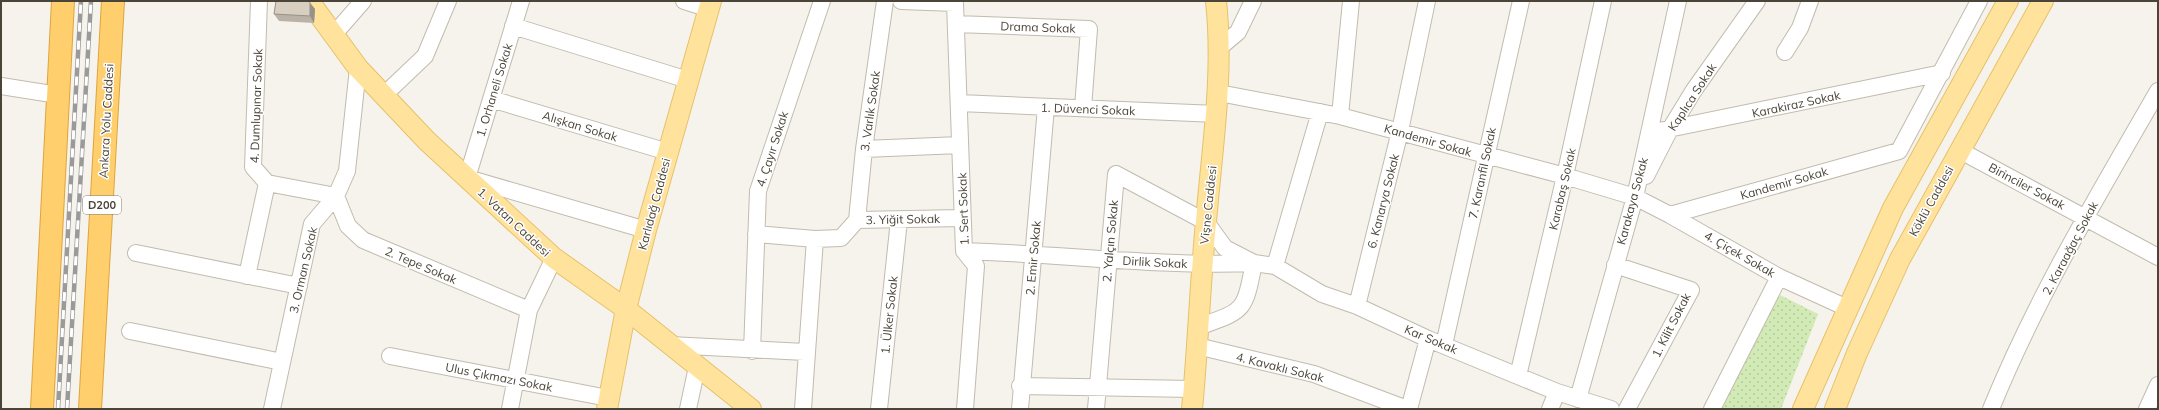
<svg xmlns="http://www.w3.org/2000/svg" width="2159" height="410" font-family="Mulish,sans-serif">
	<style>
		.grass { fill: url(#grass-dots) }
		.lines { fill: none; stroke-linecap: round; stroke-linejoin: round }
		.minor-casing { stroke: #c2bbae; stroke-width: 18 }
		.major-casing { stroke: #e6c16a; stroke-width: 22 }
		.highway-casing { stroke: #e0a43c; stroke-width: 24 }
		.minor { stroke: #fff; stroke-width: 16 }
		.major { stroke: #ffe39c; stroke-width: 20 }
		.highway { stroke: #ffcf6e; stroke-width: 22 }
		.rail-casing { stroke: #9a9a9a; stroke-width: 4.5 }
		.rail { stroke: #fff; stroke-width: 3; stroke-dasharray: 9; stroke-linecap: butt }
		.wall { fill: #bab2a6 }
		.shaded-wall { fill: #979187 }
		.building { fill: #d8cfc1; stroke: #979187 }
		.labels { text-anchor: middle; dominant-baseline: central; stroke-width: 3; stroke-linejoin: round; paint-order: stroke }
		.shield { fill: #fff; stroke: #817c74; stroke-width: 1 }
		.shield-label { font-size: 11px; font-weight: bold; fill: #4b4439 }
		.street-label { font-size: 12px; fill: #4b4439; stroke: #fff }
	</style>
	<defs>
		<pattern id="grass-dots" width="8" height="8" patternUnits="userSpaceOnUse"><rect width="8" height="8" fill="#d2eab5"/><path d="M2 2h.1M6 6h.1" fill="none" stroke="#b6ca9c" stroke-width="1.8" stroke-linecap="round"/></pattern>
	</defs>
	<rect width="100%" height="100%" fill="#f6f3ec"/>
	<path class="grass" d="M 1780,295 L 1818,314 L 1781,409 L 1719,409 Z"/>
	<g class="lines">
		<g class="minor-casing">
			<path id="minor" d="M 521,1 L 467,178 L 646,230
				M 684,1 L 709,9
				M 901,1 L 955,3 L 964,251 L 976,266 L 965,409
				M 956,24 L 1089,29 L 1083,108
				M 513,26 L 688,80
				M 335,33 L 363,1
				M 1219,48 L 1238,32 L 1253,1
				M 1785,52 L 1800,28 L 1810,1
				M 1,86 L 58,95
				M 1219,93 L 1340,116 L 1565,176 L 1635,197 L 1670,215 L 1779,277 L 1847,308
				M 384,95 L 425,56 L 448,1
				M 491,99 L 668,152
				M 959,103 L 1217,114
				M 1340,116 L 1351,1
				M 1649,133 L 1942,73
				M 864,149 L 960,145
				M 1959,150 L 2158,257
				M 1646,176 L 1669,131 L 1694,90 L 1757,1
				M 267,183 L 336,196 L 348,226 L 363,240 L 529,310
				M 1670,215 L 1899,151 L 1979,1
				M 857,220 L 864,149 L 885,1
				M 756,234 L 815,239 L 841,238 L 857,220 L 962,218
				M 964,251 C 1061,254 1157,267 1254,263 C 1244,313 1245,310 1198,327
				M 136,253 L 299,286
				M 1615,265 L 1691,290 L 1627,409
				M 1275,266 L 1320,112
				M 247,276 L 267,183 L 253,167 L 259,1
				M 1357,306 L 1400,131 L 1427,1
				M 130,331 L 282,362
				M 670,345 L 805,352
				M 1444,345 L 1521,1
				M 1197,346 L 1314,374 L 1407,409
				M 752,351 L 758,191 L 822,1
				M 390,356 L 608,398
				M 1518,376 L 1565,176 L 1603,1
				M 1020,386 L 1194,389
				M 1578,399 L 1635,197 L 1678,1
				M 272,409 L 312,224 L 336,196 L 347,171 L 358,68
				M 510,409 L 529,310 L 554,258
				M 688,409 L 697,367
				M 803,409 L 815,239
				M 879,409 L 899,220
				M 1020,409 L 1046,107
				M 1096,409 L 1116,174 L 1206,222 L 1225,248 L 1254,263 L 1275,266 L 1322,294 L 1357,306 L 1428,339 L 1557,392 L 1611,409
				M 1409,409 L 1428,339
				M 1550,409 L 1557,392
				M 1712,409 L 1779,277
				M 1991,409 C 2036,298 2098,195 2158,91
				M 2147,409 L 2158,385"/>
		</g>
		<g class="major-casing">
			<path id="major" d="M 309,1 L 358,68 L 427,141 L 554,258 L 626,309 L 751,409
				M 607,409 L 626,309 L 646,230 L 711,1
				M 1192,409 C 1198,347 1200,284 1206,222 C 1212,148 1224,75 1216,1
				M 1803,409 L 1893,208 L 2008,1
				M 1835,409 L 1857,353 L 1900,259 L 2043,1"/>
		</g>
		<g class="highway-casing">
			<path id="highway" d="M 42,409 L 63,1
				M 90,409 L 113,1"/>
		</g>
		<use href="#minor" class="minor"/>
		<use href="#major" class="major"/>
		<use href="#highway" class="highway"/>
		<g class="rail-casing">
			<path id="rail" d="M 58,409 L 81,1
				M 67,409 L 91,1"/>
		</g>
		<use href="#rail" class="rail"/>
	</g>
	<path class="wall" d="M 310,3 L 315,9 L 314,23 L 279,21 L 274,14 Z"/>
	<path class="shaded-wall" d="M 310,3 L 315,9 L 314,23 L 310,16 Z"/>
	<path class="building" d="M 276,1 L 309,1 L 310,3 L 310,16 L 274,14 Z"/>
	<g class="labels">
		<rect class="shield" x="83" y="196" width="38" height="18" rx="3"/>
		<g class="shield-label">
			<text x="102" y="205">D200</text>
		</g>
		<g class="street-label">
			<text transform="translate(1038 27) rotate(2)">Drama Sokak</text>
			<text transform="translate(494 90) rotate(-73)">1. Orhaneli Sokak</text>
			<text transform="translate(1692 97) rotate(-57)">Kaplıca Sokak</text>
			<text transform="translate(1796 104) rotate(-12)">Karakiraz Sokak</text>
			<text transform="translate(256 106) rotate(-88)">4. Dumlupınar Sokak</text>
			<text transform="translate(1088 109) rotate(2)">1. Düvenci Sokak</text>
			<text transform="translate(870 111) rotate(-82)">3. Varlık Sokak</text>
			<text transform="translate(106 121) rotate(-87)">Ankara Yolu Caddesi</text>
			<text transform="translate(580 126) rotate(17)">Alışkan Sokak</text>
			<text transform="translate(1428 140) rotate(16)">Kandemir Sokak</text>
			<text transform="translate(772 149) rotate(-72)">4. Çayır Sokak</text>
			<text transform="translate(1482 173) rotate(-78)">7. Karanfil Sokak</text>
			<text transform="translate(1784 183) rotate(-16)">Kandemir Sokak</text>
			<text transform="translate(2027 186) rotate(28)">Birinciler Sokak</text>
			<text transform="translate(1562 189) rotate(-77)">Karabaş Sokak</text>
			<text transform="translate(1383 201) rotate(-76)">6. Kanarya Sokak</text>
			<text transform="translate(1632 201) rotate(-75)">Karakaya Sokak</text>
			<text transform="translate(1931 201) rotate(-61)">Köklü Caddesi</text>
			<text transform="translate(654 204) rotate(-75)">Karlıdağ Caddesi</text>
			<text transform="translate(1208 205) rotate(-84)">Vişne Caddesi</text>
			<text transform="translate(963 209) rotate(-92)">1. Sert Sokak</text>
			<text transform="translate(903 219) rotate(-1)">3. Yiğit Sokak</text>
			<text transform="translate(514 222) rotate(43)">1. Vatan Caddesi</text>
			<text transform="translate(1110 241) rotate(-85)">2. Yalçın Sokak</text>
			<text transform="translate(2070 248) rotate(-62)">2. Karaağaç Sokak</text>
			<text transform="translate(1740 254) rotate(30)">4. Çiçek Sokak</text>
			<text transform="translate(1033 258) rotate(-85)">2. Emir Sokak</text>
			<text transform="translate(1155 262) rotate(3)">Dirlik Sokak</text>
			<text transform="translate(421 265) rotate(23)">2. Tepe Sokak</text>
			<text transform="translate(303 270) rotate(-77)">3. Orman Sokak</text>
			<text transform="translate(889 315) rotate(-84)">1. Ülker Sokak</text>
			<text transform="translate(1671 325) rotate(-63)">1. Kilit Sokak</text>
			<text transform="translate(1431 339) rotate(23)">Kar Sokak</text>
			<text transform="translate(1280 367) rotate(14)">4. Kavaklı Sokak</text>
			<text transform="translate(499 377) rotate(11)">Ulus Çıkmazı Sokak</text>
		</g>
	</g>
	<rect width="2159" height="410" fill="none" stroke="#4b4439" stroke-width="4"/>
</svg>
